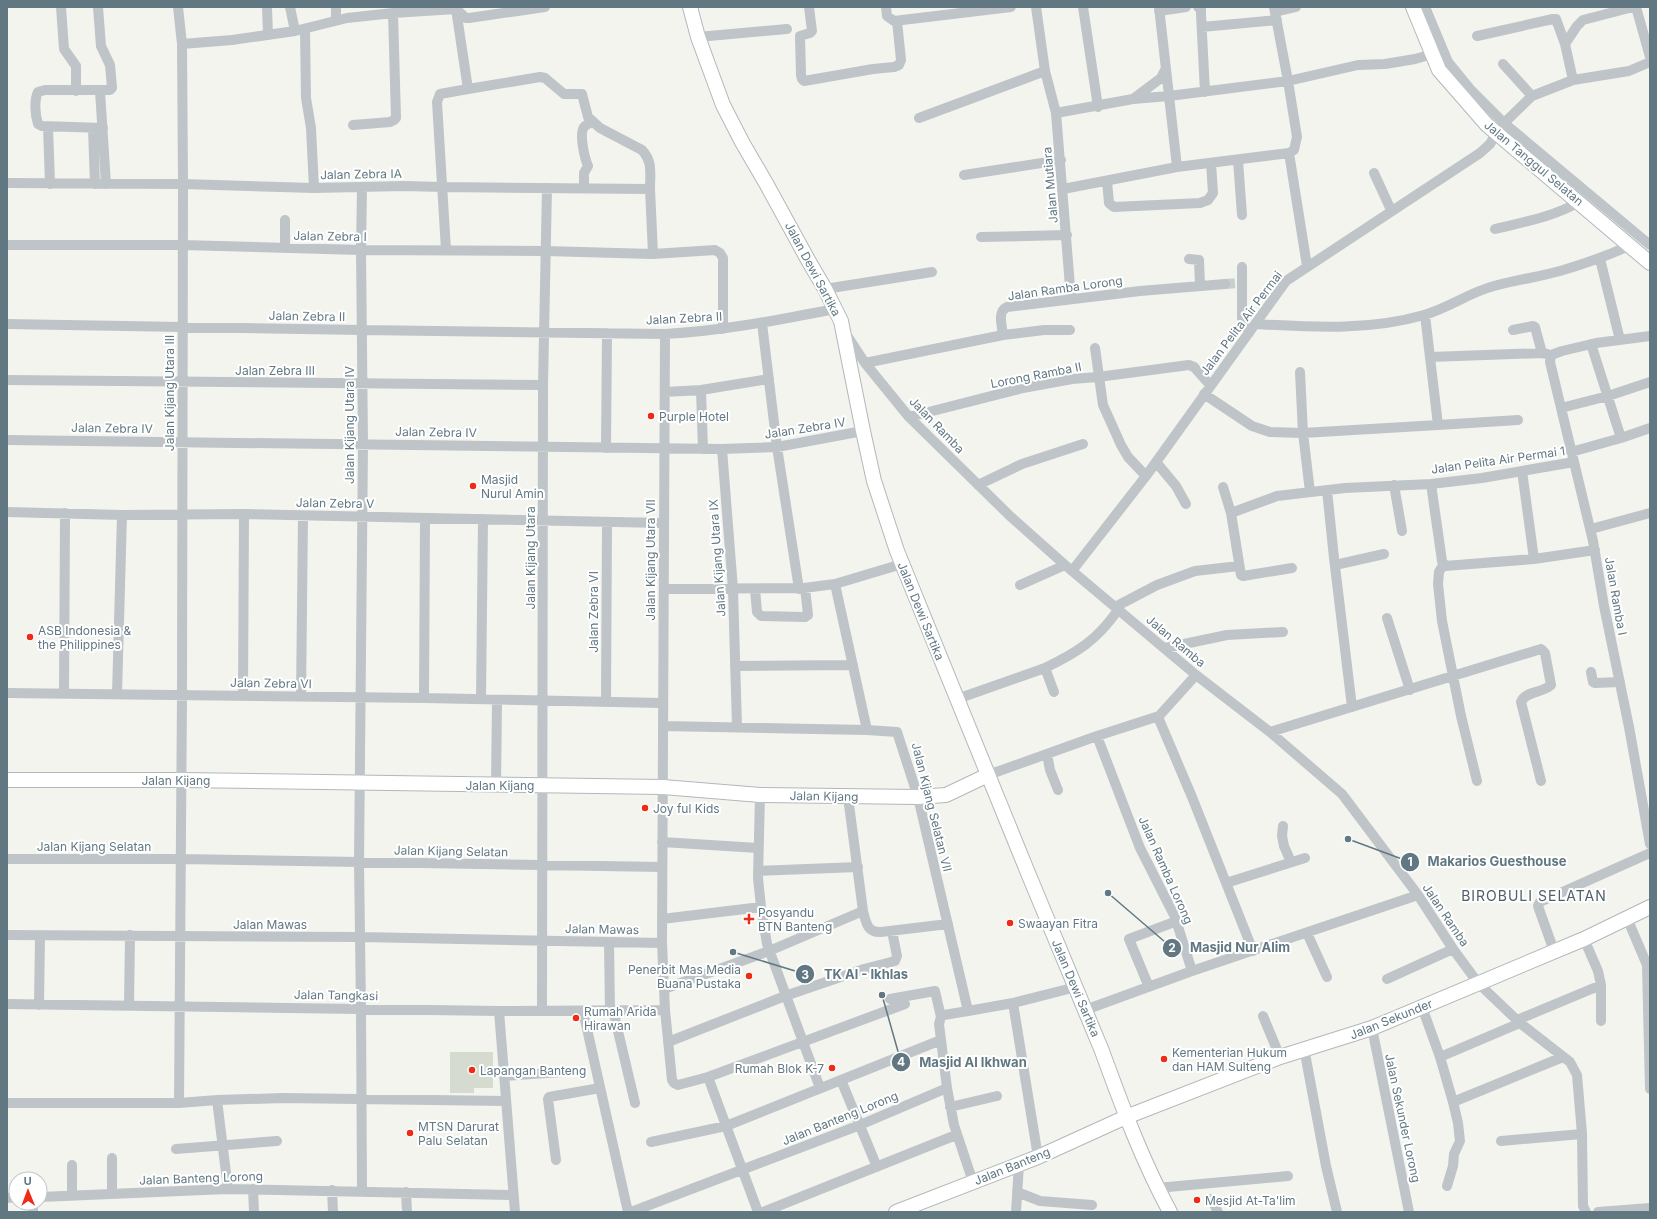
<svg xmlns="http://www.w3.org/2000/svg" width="1657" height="1219" font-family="Inter,sans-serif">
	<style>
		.green { fill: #d6dbd0 }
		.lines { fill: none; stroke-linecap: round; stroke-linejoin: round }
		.street-tunnel { stroke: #c8cfcf; stroke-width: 10; stroke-dasharray: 10 5; stroke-linecap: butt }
		.secondary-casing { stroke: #b1b8bb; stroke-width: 16 }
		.street { stroke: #bec4c7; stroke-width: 10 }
		.secondary { stroke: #fff; stroke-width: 14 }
		.poi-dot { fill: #ee2b15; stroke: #fff; stroke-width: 1.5 }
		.labels { text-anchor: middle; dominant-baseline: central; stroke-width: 4; stroke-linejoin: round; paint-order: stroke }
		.street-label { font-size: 12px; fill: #617883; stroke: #fff }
		.poi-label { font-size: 12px; fill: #617883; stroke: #fff; text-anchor: start }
		.quarter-label { font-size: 14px; letter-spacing: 1px; fill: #4f6067; stroke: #fff }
		.leader { fill: none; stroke: #617883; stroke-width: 1.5 }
		.callout-dot { fill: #617883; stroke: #fff; stroke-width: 1.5 }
		.mark-label { font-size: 12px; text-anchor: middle; font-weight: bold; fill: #fff }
		.callout-label { font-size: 13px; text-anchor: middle; font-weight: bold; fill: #617883; stroke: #fff; stroke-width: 4; stroke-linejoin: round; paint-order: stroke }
	</style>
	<rect width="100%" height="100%" fill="#f4f4ef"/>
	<path class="green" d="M 450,1052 L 493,1052 L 493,1088 L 474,1088 L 474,1093 L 450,1093 Z"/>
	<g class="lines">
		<path class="street-tunnel" d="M 1225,284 L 1237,283"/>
		<g class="secondary-casing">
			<path id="secondary" d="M 690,7 L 698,37 L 723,105 L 742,142 L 767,185 L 808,260 L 825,289 L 841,321 L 863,431 L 874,481 L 897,551 L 1028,873 L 1102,1051 C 1122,1106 1142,1160 1170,1212
				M 1413,7 L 1439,70 L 1487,125 L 1650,263
				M 7,780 L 181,780 L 663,787 L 760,795 L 918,797 L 946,795 L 988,775
				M 896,1212 L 1038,1157 L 1126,1117 L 1280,1057 L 1372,1028 L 1584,939 L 1650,907"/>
		</g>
		<path class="street" d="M 61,7 L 64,49 L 76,66 L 76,91
			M 98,7 L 101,46 L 110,65 L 112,88 L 110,90 L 45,90 L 38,92 C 34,100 35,115 38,124 L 42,126 L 103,128
			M 178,7 L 182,44 L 183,184 L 182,695 L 179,1103
			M 267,7 L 268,35
			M 290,7 L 295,31
			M 336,7 L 336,20
			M 809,7 L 812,31 L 810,33 L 800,36 L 801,75 L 802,79 L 804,81 L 873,69 L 894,67 L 899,65 L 901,60 L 897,21
			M 886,7 L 887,16 L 894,21 L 1011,7
			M 1036,7 L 1045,71 L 1056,113 L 1071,299
			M 1083,7 L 1098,107
			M 1159,7 L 1177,167
			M 1198,7 L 1201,9 L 1201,14 L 1205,92
			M 1425,7 L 1448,62 L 1470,89 L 1504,123 L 1650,245
			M 1636,7 L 1650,57
			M 1159,11 L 1186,7
			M 1275,12 L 1296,7
			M 1202,27 L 1277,20
			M 305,29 L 306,98 L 311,128 L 314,188
			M 1477,36 L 1553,19 L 1556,19 L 1565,44 L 1573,80
			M 698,37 L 787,29
			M 182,44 L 232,40 L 295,31 L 347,18 L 393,13 L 456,9 L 466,18 L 469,18 L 545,7
			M 1565,44 L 1577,26 L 1583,20 L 1633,7
			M 1503,64 L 1532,96
			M 468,89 L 540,77 L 545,78 L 564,94 L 582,94 L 588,117 L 600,128 L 642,150 C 653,162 650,173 650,189
			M 100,91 L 106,184
			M 1133,99 L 1161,78 L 1166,68
			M 1056,113 L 1133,99 L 1169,96 L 1288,81 L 1358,65 L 1385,64 L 1415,59 L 1443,51
			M 919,118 L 1045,71
			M 353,125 L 390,122 L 394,120 L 396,118 L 393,13
			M 48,127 L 50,184
			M 93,128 L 95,184
			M 1289,153 L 1307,266
			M 1238,160 L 1242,215
			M 1374,173 L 1391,210
			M 964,175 L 1061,160
			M 1107,181 L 1109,203 L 1114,207 L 1200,203 L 1208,200 L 1213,193 L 1211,163
			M 7,183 L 183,184 L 314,188 L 404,186 L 443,187 L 650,189 L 653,254
			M 584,187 L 584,173 L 588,166 C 585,159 578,132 585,126 C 587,124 591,123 593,122
			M 1063,189 L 1177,167 L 1289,153 L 1294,150 L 1297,137 L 1288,81 L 1274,7
			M 285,220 L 285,248
			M 1495,229 C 1524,222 1553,217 1579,202
			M 981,237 L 1067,235
			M 7,245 L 182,245 L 361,250 L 545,251 L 653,254 L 715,250 L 720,253 L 723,258 L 723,329
			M 446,250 L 437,102 L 440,94 L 468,89 L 456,9
			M 1189,259 L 1199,260 L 1200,286
			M 1600,259 L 1620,340
			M 1242,267 L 1242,318 L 1249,333
			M 825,289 L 932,272
			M 762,323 L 777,447 L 799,589
			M 7,324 L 362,330 L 665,334 C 722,331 778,320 835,309
			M 1255,324 C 1312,327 1369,331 1424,315 C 1449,308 1470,292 1494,286 C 1516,280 1538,277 1560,271 C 1584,264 1607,256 1631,245
			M 1513,330 L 1533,326 L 1535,327 L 1542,353 L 1547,354
			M 665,334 L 662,943 L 665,1010 L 672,1080 L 674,1083 L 678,1085 L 708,1077 L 905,1004
			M 846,334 L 865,363 L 909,417 L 1010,516 L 1065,565 L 1196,675 L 1270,732 L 1342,794 L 1418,895 L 1453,949 L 1478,983 L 1520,1023 L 1570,1062 L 1577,1075 L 1582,1134 L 1583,1206 L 1586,1212
			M 1003,335 L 1044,330 L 1070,330
			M 1591,344 L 1621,438
			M 1095,348 L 1103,405 L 1121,445 L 1128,457 L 1146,476
			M 1431,357 L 1542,353
			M 865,363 L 1003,335 C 1002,325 997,312 1007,307 L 1140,291 L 1225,284
			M 1300,372 L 1303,433 L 1310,492
			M 7,380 L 543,385
			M 701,390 L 703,449
			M 665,392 L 701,390 L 769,379
			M 1204,394 L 1252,426 L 1270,432 L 1303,433 L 1438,425 L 1425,315
			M 1561,408 L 1608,396 L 1650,382
			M 909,417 L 1023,388 L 1072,379 L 1098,377 L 1189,365 L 1194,367 L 1210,385
			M 1438,425 L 1518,420
			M 7,440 L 722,449 L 777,447 L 863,431
			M 606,448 L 607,333
			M 722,449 L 733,589 L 737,727
			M 1571,452 L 1621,438 L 1650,428
			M 1156,462 L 1176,486 L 1186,504
			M 1574,462 L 1593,541 L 1604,606 L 1629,727 L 1650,844
			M 1522,471 L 1534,559
			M 1431,484 L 1442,561 L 1445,566 L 1534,559 L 1595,550
			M 978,485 L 1022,464 L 1083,444
			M 1394,485 L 1402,531
			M 1223,487 L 1231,513 L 1241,575 L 1243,576 L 1292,568
			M 1327,490 L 1334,558 L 1352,707
			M 7,512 L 122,515 L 244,514 L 663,523
			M 1231,513 L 1277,496 L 1345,488 L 1431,484 L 1482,478 L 1574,462 L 1550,362 L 1551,355 L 1562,351 L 1596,343 L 1650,336
			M 1591,529 L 1650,513
			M 1335,565 L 1384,554
			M 1443,565 L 1439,572 L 1438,584 L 1442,621 L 1461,716 L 1477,781
			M 1072,571 L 1146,476 L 1286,281 L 1480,153 L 1490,144 L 1499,128 L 1532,96 L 1573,80 L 1629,71 L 1650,62
			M 835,584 L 867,730
			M 1020,585 L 1065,565
			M 664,589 L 804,588 L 835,584 L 902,564
			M 755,589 L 757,612 L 761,616 L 805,617 L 808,615 L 805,588
			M 1115,607 L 1157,585 L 1195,571 L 1239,566
			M 1387,618 L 1410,690
			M 1165,648 L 1227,635 L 1283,632
			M 735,666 L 853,665
			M 1045,668 C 1078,652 1097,640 1118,610
			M 1591,672 L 1593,682 L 1595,683 L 1620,682
			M 7,693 L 424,698 L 662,703
			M 64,694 L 65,513
			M 117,694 L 122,515
			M 243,696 L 244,514
			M 301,697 L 303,516
			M 424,698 L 425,518
			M 481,699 L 483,519
			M 957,699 L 1045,668 L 1054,692
			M 606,702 L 607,522
			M 1158,717 L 1192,797 L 1253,951
			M 663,726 L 867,730 L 897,732 L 918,797 L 968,1011 L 1013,1003 L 1076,987
			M 1270,732 L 1541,649 L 1545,653 L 1551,685 C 1543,693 1525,691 1521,702 L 1541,781
			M 1097,736 L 1140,848 L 1175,917 L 1192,971
			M 1047,754 L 1050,770 L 1058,790
			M 988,775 L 1097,736 L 1159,716 L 1196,675
			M 496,785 L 497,700
			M 760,795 L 758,878 L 761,907 L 767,944 L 820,1088
			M 848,797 L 863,911 C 866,922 867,933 881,932 L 948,924
			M 1283,826 L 1282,836 L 1284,846 L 1291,862
			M 662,842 L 758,848
			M 7,859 L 181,859 L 662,867
			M 758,871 L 858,867
			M 1226,883 L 1305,858
			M 1627,918 L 1647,965 L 1650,1089
			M 662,919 L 761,907
			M 1307,933 L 1327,977
			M 7,935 L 360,937 L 662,943
			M 609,943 L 610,1011
			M 1554,951 L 1539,909 L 1538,906 L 1540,902 L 1650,853
			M 1387,979 L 1453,949
			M 1601,985 L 1601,1021
			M 1149,987 L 1129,939 L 1177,921
			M 664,989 L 769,951 L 863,911
			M 890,999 L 935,991 L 941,1017
			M 1013,1003 L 1038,1157
			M 7,1004 L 499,1011 L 665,1010
			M 39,1005 L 40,936
			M 129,1005 L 130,935
			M 1422,1007 L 1440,1057 L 1453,1102 L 1458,1123 L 1460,1141 L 1454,1154 L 1453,1166 L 1447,1186
			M 542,1010 L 543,385 L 547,188
			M 613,1010 L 635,1103
			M 1085,1010 L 1192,971 L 1418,895
			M 499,1011 L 515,1212
			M 583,1011 L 628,1212
			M 968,1011 L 944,1015 L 941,1017 L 939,1024 L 947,1088 L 954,1125 L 973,1182
			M 1263,1016 L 1280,1057
			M 1517,1020 L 1601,985 L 1598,971 L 1584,939
			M 1372,1028 L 1409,1212
			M 668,1042 L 785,996 L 864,969 L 895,961 L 897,956 L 892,931
			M 1304,1048 L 1326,1166 L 1337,1212
			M 1440,1057 L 1520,1023
			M 504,1076 L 561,1072
			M 708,1077 L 758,1212
			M 841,1080 L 877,1167
			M 217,1100 L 228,1189
			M 1453,1102 L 1563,1057
			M 7,1103 L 179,1103 L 217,1100 L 283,1098 L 506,1101
			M 950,1107 L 997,1096
			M 1501,1141 L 1582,1134
			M 651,1142 L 726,1126 L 941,1040
			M 176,1149 L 277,1141
			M 112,1158 L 112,1194
			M 556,1160 L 548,1099 L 549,1097 L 600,1088
			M 72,1165 L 72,1196
			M 1157,1188 L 1288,1176
			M 253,1189 L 254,1212
			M 332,1190 L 333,1212
			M 362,1191 L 361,1008 L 359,863 L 363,444 L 361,250 L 362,187
			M 406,1192 L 407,1212
			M 1017,1192 L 1040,1201 L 1092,1205
			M 40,1197 L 228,1189 L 513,1195
			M 7,1198 L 16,1197
			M 1211,1199 L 1218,1212
			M 33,1203 L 33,1212
			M 631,1212 L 860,1125 L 947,1088
			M 763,1212 L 956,1135
			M 1016,1212 L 1019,1164
			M 1598,1212 L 1650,1208"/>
		<use href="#secondary" class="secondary"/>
	</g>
	<g class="poi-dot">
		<circle cx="651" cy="416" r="4"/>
		<circle cx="473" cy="486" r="4"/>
		<circle cx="30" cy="637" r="4"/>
		<circle cx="645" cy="808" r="4"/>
		<path d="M747 913h4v4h4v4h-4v4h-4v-4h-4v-4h4z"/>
		<circle cx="1010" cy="923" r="4"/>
		<circle cx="749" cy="976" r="4"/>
		<circle cx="576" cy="1018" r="4"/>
		<circle cx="1164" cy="1059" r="4"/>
		<circle cx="832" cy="1068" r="4"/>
		<circle cx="472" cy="1070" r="4"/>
		<circle cx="410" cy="1133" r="4"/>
		<circle cx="1197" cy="1200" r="4"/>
	</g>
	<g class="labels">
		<g class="street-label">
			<text transform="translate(1534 163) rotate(40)">Jalan Tanggul Selatan</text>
			<text transform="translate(361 174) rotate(-1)">Jalan Zebra IA</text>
			<text transform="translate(1050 185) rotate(-95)">Jalan Mutiara</text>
			<text transform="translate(330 236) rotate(1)">Jalan Zebra I</text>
			<text transform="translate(813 269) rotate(62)">Jalan Dewi Sartika</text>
			<text transform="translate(1065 288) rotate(-8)">Jalan Ramba Lorong</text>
			<text transform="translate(307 316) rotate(1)">Jalan Zebra II</text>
			<text transform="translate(684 318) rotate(-3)">Jalan Zebra II</text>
			<text transform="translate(1241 323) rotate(-53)">Jalan Pelita Air Permai</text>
			<text x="275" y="370">Jalan Zebra III</text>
			<text transform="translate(1036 375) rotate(-11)">Lorong Ramba II</text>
			<text transform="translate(169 393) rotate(-90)">Jalan Kijang Utara III</text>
			<text transform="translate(349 425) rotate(-90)">Jalan Kijang Utara IV</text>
			<text transform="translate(937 425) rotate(46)">Jalan Ramba</text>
			<text transform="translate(112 428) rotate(1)">Jalan Zebra IV</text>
			<text transform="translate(805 428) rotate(-9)">Jalan Zebra IV</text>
			<text transform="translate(436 432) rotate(1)">Jalan Zebra IV</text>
			<text transform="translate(1498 460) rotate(-8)">Jalan Pelita Air Permai 1</text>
			<text transform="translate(335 503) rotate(1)">Jalan Zebra V</text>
			<text transform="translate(530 558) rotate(-90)">Jalan Kijang Utara</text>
			<text transform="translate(717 558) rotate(-94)">Jalan Kijang Utara IX</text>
			<text transform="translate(650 560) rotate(-90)">Jalan Kijang Utara VII</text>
			<text transform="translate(1616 596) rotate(80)">Jalan Ramba I</text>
			<text transform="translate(921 611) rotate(68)">Jalan Dewi Sartika</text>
			<text transform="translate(593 612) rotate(-90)">Jalan Zebra VI</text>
			<text transform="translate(1176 641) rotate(40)">Jalan Ramba</text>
			<text transform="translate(271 683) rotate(1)">Jalan Zebra VI</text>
			<text x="176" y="780">Jalan Kijang</text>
			<text x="500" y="785">Jalan Kijang</text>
			<text transform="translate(824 796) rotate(1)">Jalan Kijang</text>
			<text transform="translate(932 807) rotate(76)">Jalan Kijang Selatan VII</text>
			<text x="94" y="846">Jalan Kijang Selatan</text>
			<text transform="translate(451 851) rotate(1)">Jalan Kijang Selatan</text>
			<text transform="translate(1166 870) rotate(66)">Jalan Ramba Lorong</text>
			<text transform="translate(1446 915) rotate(56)">Jalan Ramba</text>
			<text x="270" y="924">Jalan Mawas</text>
			<text transform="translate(602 929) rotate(1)">Jalan Mawas</text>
			<text transform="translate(1076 988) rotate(67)">Jalan Dewi Sartika</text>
			<text transform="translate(336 995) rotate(1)">Jalan Tangkasi</text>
			<text transform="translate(1391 1019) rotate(-22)">Jalan Sekunder</text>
			<text transform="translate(840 1118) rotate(-22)">Jalan Banteng Lorong</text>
			<text transform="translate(1403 1118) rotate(78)">Jalan Sekunder Lorong</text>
			<text transform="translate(1012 1166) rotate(-22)">Jalan Banteng</text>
			<text transform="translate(201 1178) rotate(-2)">Jalan Banteng Lorong</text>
		</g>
		<g class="poi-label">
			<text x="659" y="416">Purple Hotel</text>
			<text x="481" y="479">Masjid<tspan x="481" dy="14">Nurul Amin</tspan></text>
			<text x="38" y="630">ASB Indonesia &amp;<tspan x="38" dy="14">the Philippines</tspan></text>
			<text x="653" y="808">Joy ful Kids</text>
			<text x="758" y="912">Posyandu<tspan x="758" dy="14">BTN Banteng</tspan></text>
			<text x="1018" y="923">Swaayan Fitra</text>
			<text x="741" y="969" text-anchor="end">Penerbit Mas Media<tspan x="741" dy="14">Buana Pustaka</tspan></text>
			<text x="584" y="1011">Rumah Arida<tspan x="584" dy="14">Hirawan</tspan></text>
			<text x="1172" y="1052">Kementerian Hukum<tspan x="1172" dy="14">dan HAM Sulteng</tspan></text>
			<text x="824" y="1068" text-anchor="end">Rumah Blok K-7</text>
			<text x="480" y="1070">Lapangan Banteng</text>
			<text x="418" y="1126">MTSN Darurat<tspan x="418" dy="14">Palu Selatan</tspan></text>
			<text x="1205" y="1200">Mesjid At-Ta'lim</text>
		</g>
		<g class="quarter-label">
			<text x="1534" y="895">BIROBULI SELATAN</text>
		</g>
	</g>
	<path class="leader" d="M1348 839L1410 862M1108 893L1172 948M733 952L805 974M882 995L901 1062"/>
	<g class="callout-dot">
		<circle cx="1348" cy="839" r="4"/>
		<circle cx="1108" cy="893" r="4"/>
		<circle cx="733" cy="952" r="4"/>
		<circle cx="882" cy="995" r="4"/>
		<circle cx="1410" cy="862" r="10"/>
		<circle cx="1172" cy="948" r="10"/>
		<circle cx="805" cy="974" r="10"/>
		<circle cx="901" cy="1062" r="10"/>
	</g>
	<g class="mark-label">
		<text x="1410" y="866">1</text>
		<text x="1172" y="952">2</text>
		<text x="805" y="979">3</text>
		<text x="901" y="1066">4</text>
	</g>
	<g class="callout-label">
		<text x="1497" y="866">Makarios Guesthouse</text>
		<text x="1240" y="952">Masjid Nur Alim</text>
		<text x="866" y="979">TK Al - Ikhlas</text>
		<text x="973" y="1067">Masjid Al Ikhwan</text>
	</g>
	<rect width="1657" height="1219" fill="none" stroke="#617883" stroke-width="16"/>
	<g transform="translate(28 1191) rotate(359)"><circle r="19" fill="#ffffff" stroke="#c0c9cd"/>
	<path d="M0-3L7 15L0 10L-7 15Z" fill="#ee2b15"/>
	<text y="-6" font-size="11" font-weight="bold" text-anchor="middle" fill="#617883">U</text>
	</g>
</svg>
